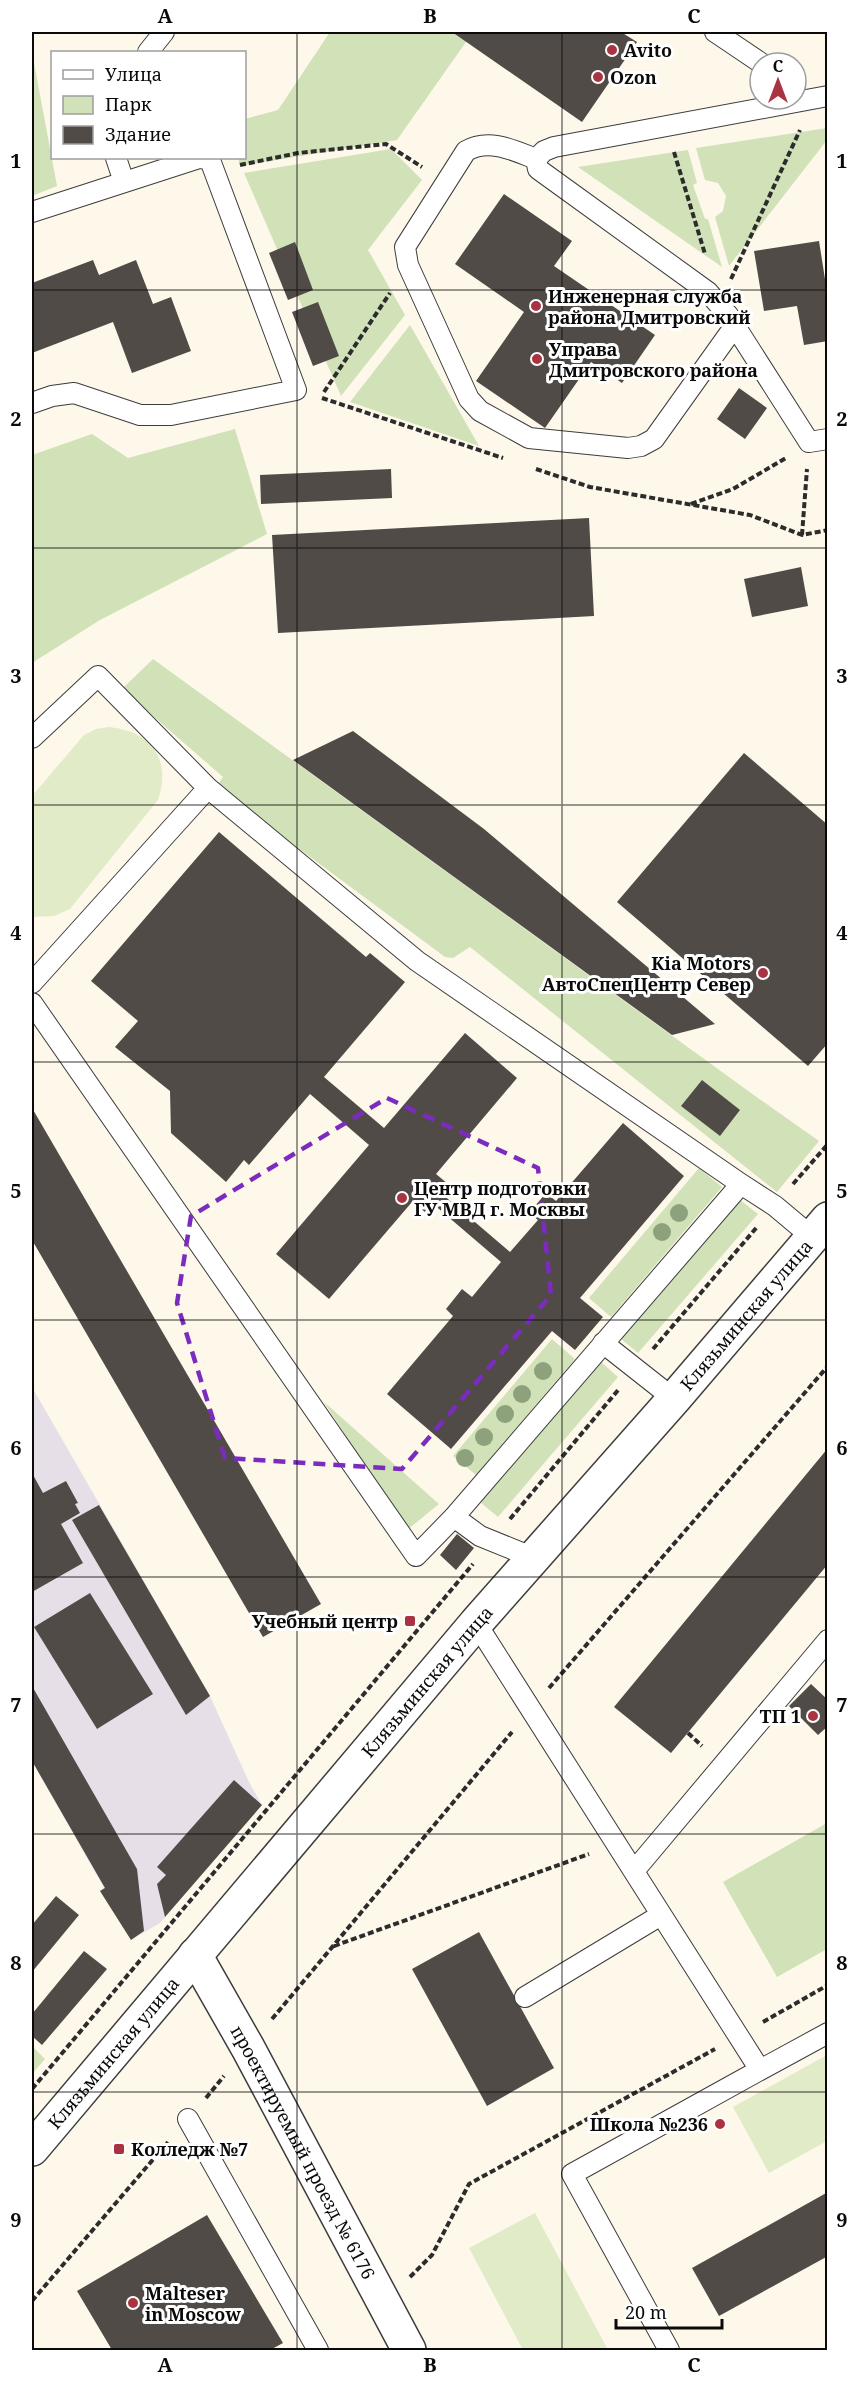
<svg xmlns="http://www.w3.org/2000/svg" width="859" height="2382" font-family="'Noto Serif',serif">
	<style>
		.industrial { fill: #e7dfe8 }
		.green { fill: #d1e2b8 }
		.pitch { fill: #e1ebc8 }
		.building { fill: #514b48 }
		.lines { fill: none; stroke-linecap: round; stroke-linejoin: round }
		.service-casing { stroke: #3d3d3d; stroke-width: 22 }
		.minor-casing { stroke: #3d3d3d; stroke-width: 36 }
		.tertiary-casing { stroke: #3d3d3d; stroke-width: 36 }
		.path { stroke: #2c2c2c; stroke-width: 4; stroke-dasharray: 6 3; stroke-linecap: butt }
		.service { stroke: #fff; stroke-width: 20 }
		.minor { stroke: #fff; stroke-width: 33 }
		.tertiary { stroke: #fff; stroke-width: 33 }
		.tree { fill: #8da17d }
		.marked { fill: none; stroke: #7b2cbf; stroke-width: 4.5; stroke-dasharray: 12 8; stroke-linejoin: round }
		.grid { fill: none; stroke: #0a0a0a; stroke-width: 1.5; stroke-opacity: 0.55 }
		.poi-dot { fill: #a93340; stroke: #fff; stroke-width: 2 }
		.labels { text-anchor: middle; dominant-baseline: central; stroke-width: 6; stroke-linejoin: round; paint-order: stroke }
		.poi-label { font-size: 18px; font-weight: bold; fill: #0a0a0a; stroke: #fff; text-anchor: start }
		.street-label { font-size: 18px; fill: #0a0a0a; stroke: #fff }
		.neatline { fill: none; stroke: #0a0a0a; stroke-width: 2 }
		.grid-label { font-size: 20px; text-anchor: middle; font-weight: bold; fill: #0a0a0a }
	</style>
	<rect width="100%" height="100%" fill="#fdf8ea"/>
	<path class="industrial" d="M 32,1387 L 210,1696 L 249,1782 L 262,1805 L 160,1923 L 131,1940 L 100,1891 L 104,1888 L 32,1761 Z"/>
	<path class="green" d="M 330,32 L 473,32 L 397,140 L 240,166 L 238,158 L 244,158 L 245,119 L 278,110 Z
		M 32,52 L 57,186 L 32,196 Z
		M 827,128 L 827,140 L 729,266 L 715,217 L 723,211 L 726,196 L 718,183 L 705,180 L 696,148 Z
		M 391,149 L 422,180 L 368,250 L 405,315 L 341,396 L 244,173 Z
		M 688,150 L 697,183 L 693,185 L 705,219 L 708,219 L 722,267 L 578,167 Z
		M 410,325 L 479,446 L 350,402 Z
		M 235,429 L 267,534 L 100,620 L 32,663 L 32,455 L 92,434 L 128,458 Z
		M 153,659 L 751,1093 L 819,1141 L 777,1192 L 470,947 L 453,958 L 445,957 L 216,787 L 223,777 L 122,689 Z
		M 699,1168 L 722,1187 L 611,1317 L 589,1298 Z
		M 740,1200 L 758,1214 L 638,1353 L 621,1339 Z
		M 552,1339 L 575,1359 L 476,1475 L 453,1456 Z
		M 601,1362 L 618,1377 L 498,1517 L 480,1502 Z
		M 324,1402 L 439,1504 L 407,1530 Z
		M 827,1823 L 827,1949 L 777,1977 L 723,1882 Z
		M 32,2046 L 45,2059 L 32,2074 Z"/>
	<path class="pitch" d="M 109,727 C 151,731 172,760 158,800 L 70,909 L 54,916 L 32,917 L 32,796 L 84,735 L 96,729 Z
		M 827,2055 L 827,2141 L 769,2173 L 733,2107 Z
		M 535,2213 L 608,2350 L 523,2350 L 469,2248 Z"/>
	<path class="building" d="M 452,32 L 621,32 L 637,42 L 582,122 Z
		M 504,194 L 572,241 L 554,266 L 655,335 L 622,383 L 591,362 L 545,428 L 476,381 L 524,312 L 455,264 Z
		M 819,241 L 825,279 L 828,279 L 828,341 L 804,345 L 797,306 L 764,311 L 754,251 Z
		M 295,242 L 313,290 L 288,300 L 269,253 Z
		M 93,260 L 99,275 L 136,260 L 153,304 L 171,297 L 191,351 L 132,373 L 113,322 L 32,353 L 32,283 Z
		M 318,302 L 339,356 L 313,366 L 292,312 Z
		M 739,388 L 767,408 L 745,439 L 717,419 Z
		M 391,469 L 392,498 L 261,504 L 260,475 Z
		M 589,518 L 594,616 L 278,633 L 272,535 Z
		M 801,567 L 808,606 L 752,617 L 744,579 Z
		M 353,731 L 484,829 L 715,1024 L 672,1035 L 293,760 Z
		M 744,753 L 828,825 L 828,1043 L 808,1066 L 617,902 Z
		M 219,832 L 366,957 L 370,953 L 405,982 L 324,1077 L 384,1128 L 465,1033 L 517,1078 L 436,1174 L 448,1184 L 441,1193 L 510,1252 L 538,1220 L 529,1213 L 546,1193 L 556,1201 L 623,1123 L 684,1176 L 580,1298 L 603,1317 L 575,1350 L 552,1331 L 451,1449 L 387,1394 L 453,1316 L 446,1309 L 462,1289 L 472,1297 L 501,1262 L 432,1203 L 425,1212 L 412,1202 L 329,1299 L 276,1254 L 369,1145 L 310,1094 L 249,1165 L 244,1160 L 226,1182 L 171,1133 L 170,1091 L 115,1047 L 138,1021 L 91,981 Z
		M 702,1080 L 740,1110 L 720,1136 L 681,1106 Z
		M 32,1108 L 321,1604 L 263,1637 L 32,1240 Z
		M 828,1448 L 828,1564 L 671,1753 L 614,1707 Z
		M 32,1473 L 43,1493 L 66,1481 L 78,1503 L 75,1504 L 80,1513 L 61,1524 L 83,1563 L 32,1592 Z
		M 99,1505 L 210,1696 L 186,1715 L 72,1520 Z
		M 457,1534 L 474,1548 L 456,1570 L 440,1555 Z
		M 90,1593 L 153,1694 L 97,1729 L 34,1627 Z
		M 811,1684 L 828,1700 L 828,1726 L 818,1735 L 789,1706 Z
		M 32,1686 L 137,1869 L 144,1931 L 131,1940 L 100,1891 L 105,1888 L 32,1761 Z
		M 234,1780 L 262,1805 L 165,1917 L 157,1884 L 166,1875 L 157,1867 Z
		M 56,1896 L 79,1915 L 32,1972 L 32,1925 Z
		M 479,1932 L 554,2068 L 487,2106 L 412,1969 Z
		M 84,1951 L 107,1969 L 42,2045 L 32,2036 L 32,2014 Z
		M 828,2192 L 828,2256 L 719,2316 L 692,2268 Z
		M 207,2215 L 283,2343 L 270,2350 L 112,2350 L 77,2291 Z"/>
	<g class="lines">
		<g class="service-casing">
			<path id="service" d="M 715,32 L 761,63
				M 148,52 L 164,32
				M 828,96 L 554,147 L 544,151 L 536,159 L 538,169 L 708,292 L 728,315 L 809,442 L 828,439
				M 116,158 L 124,182
				M 536,159 C 513,150 489,138 466,151 L 405,247 L 408,265 L 469,399 L 480,411 L 529,438 L 628,448 L 641,446 L 654,439 L 734,327
				M 32,212 L 199,158
				M 32,403 L 52,396 L 74,393 L 140,415 L 171,415 L 296,390 L 210,160 L 201,158
				M 32,738 L 98,676 L 208,788
				M 32,983 L 208,788 L 417,961 L 741,1184 L 454,1517 L 416,1556 L 32,1003
				M 741,1184 L 775,1206 L 812,1237
				M 603,1343 L 674,1399
				M 454,1517 L 480,1536 L 534,1558
				M 476,1623 L 760,2070 L 828,2033
				M 634,1871 L 828,1640
				M 525,1997 L 661,1915
				M 188,2119 L 318,2350
				M 669,2350 L 572,2174 L 760,2070"/>
		</g>
		<g class="minor-casing">
			<g id="minor">
				<path id="s1" d="M 195,1955 L 248,2048 L 409,2350"/>
			</g>
		</g>
		<g class="tertiary-casing">
			<g id="tertiary">
				<path id="s2" d="M 32,2149 L 476,1623 L 674,1399 L 828,1219"/>
			</g>
		</g>
		<path class="path" d="M 674,152 L 705,254
			M 240,165 L 298,153 L 386,144 L 422,167
			M 731,279 L 800,130
			M 324,392 L 390,293
			M 322,398 L 503,458
			M 536,469 L 590,487 L 750,515 L 802,535 L 828,530
			M 691,504 L 733,489 L 786,458
			M 802,535 L 807,469
			M 793,1184 L 828,1144
			M 653,1349 L 757,1227
			M 510,1519 L 619,1389
			M 549,1688 L 828,1366
			M 688,1733 L 702,1746
			M 334,1946 L 589,1854
			M 272,2019 L 512,1732
			M 763,2022 L 828,1985
			M 32,2089 L 473,1564
			M 206,2098 L 224,2076
			M 410,2277 L 432,2255 L 469,2184 L 715,2049
			M 32,2301 L 168,2142"/>
		<use href="#service" class="service"/>
		<use href="#minor" class="minor"/>
		<use href="#tertiary" class="tertiary"/>
	</g>
	<g class="tree">
		<circle cx="679" cy="1213" r="9"/>
		<circle cx="662" cy="1232" r="9"/>
		<circle cx="543" cy="1371" r="9"/>
		<circle cx="522" cy="1394" r="9"/>
		<circle cx="505" cy="1414" r="9"/>
		<circle cx="484" cy="1437" r="9"/>
		<circle cx="465" cy="1458" r="9"/>
	</g>
	<path class="marked" d="M 387,1098 L 538,1168 L 551,1295 L 402,1469 L 225,1458 L 177,1303 L 191,1216 Z"/>
	<path class="grid" d="M 297,32 L 297,2350M 562,32 L 562,2350M 32,290 L 828,290M 32,548 L 828,548M 32,805 L 828,805M 32,1062 L 828,1062M 32,1320 L 828,1320M 32,1577 L 828,1577M 32,1834 L 828,1834M 32,2092 L 828,2092"/>
	<g class="poi-dot">
		<circle cx="612" cy="50" r="6"/>
		<circle cx="598" cy="77" r="6"/>
		<circle cx="536" cy="306" r="6"/>
		<circle cx="537" cy="359" r="6"/>
		<circle cx="763" cy="973" r="6"/>
		<circle cx="402" cy="1198" r="6"/>
		<rect x="404" y="1615" width="12" height="12" rx="3"/>
		<circle cx="813" cy="1716" r="6"/>
		<circle cx="720" cy="2124" r="6"/>
		<rect x="113" y="2143" width="12" height="12" rx="3"/>
		<circle cx="133" cy="2303" r="6"/>
	</g>
	<g class="labels">
		<g class="poi-label">
			<text x="624" y="50">Avito</text>
			<text x="610" y="77">Ozon</text>
			<text x="548" y="296">Инженерная служба<tspan x="548" dy="21">района Дмитровский</tspan></text>
			<text x="549" y="349">Управа<tspan x="549" dy="21">Дмитровского района</tspan></text>
			<text x="751" y="963" text-anchor="end">Kia Motors<tspan x="751" dy="21">АвтоСпецЦентр Север</tspan></text>
			<text x="414" y="1188">Центр подготовки<tspan x="414" dy="21">ГУ МВД г. Москвы</tspan></text>
			<text x="398" y="1621" text-anchor="end">Учебный центр</text>
			<text x="801" y="1716" text-anchor="end">ТП 1</text>
			<text x="708" y="2124" text-anchor="end">Школа №236</text>
			<text x="131" y="2149">Колледж №7</text>
			<text x="145" y="2293">Malteser<tspan x="145" dy="21">in Moscow</tspan></text>
		</g>
		<g class="street-label">
			<text stroke="none"><textPath href="#s2" startOffset="1098">Клязьминская улица</textPath></text>
			<text stroke="none"><textPath href="#s2" startOffset="612">Клязьминская улица</textPath></text>
			<text stroke="none"><textPath href="#s2" startOffset="126">Клязьминская улица</textPath></text>
			<text stroke="none"><textPath href="#s1" startOffset="225">проектируемый проезд № 6176</textPath></text>
		</g>
	</g>
	<rect width="859" height="2382" fill="none" stroke="#ffffff" stroke-width="66"/>
	<rect x="51" y="51" width="195" height="108" fill="#ffffff" stroke="#9d9d9d" stroke-width="1.5"/>
	<rect x="63" y="70" width="30" height="9" fill="#ffffff" stroke="#9d9d9d" stroke-width="1.5"/>
	<text x="105" y="81" font-size="18" fill="#0a0a0a">Улица</text>
	<rect x="63" y="96" width="30" height="18" fill="#d1e2b8" stroke="#9d9d9d" stroke-width="1.5"/>
	<text x="105" y="111" font-size="18" fill="#0a0a0a">Парк</text>
	<rect x="63" y="126" width="30" height="18" fill="#514b48" stroke="#9d9d9d" stroke-width="1.5"/>
	<text x="105" y="141" font-size="18" fill="#0a0a0a">Здание</text>
	<g transform="translate(778 81)"><circle r="28" fill="#ffffff" stroke="#9d9d9d" stroke-width="1.5"/>
	<path d="M0-4.5L10 22L0 15L-10 22Z" fill="#a93340"/>
	<text y="-9" font-size="16" font-weight="bold" text-anchor="middle" fill="#0a0a0a">С</text>
	</g>
	<path d="M616 2319v9h106v-9" fill="none" stroke="#0a0a0a" stroke-width="3"/>
	<text x="625" y="2319" font-size="18" fill="#0a0a0a" stroke="#ffffff" stroke-width="4.5" paint-order="stroke">20 m</text>
	<rect x="33" y="33" width="793" height="2316" class="neatline"/>
	<g class="grid-label">
		<text x="165" y="23">A</text>
		<text x="430" y="23">B</text>
		<text x="694" y="23">C</text>
		<text x="16" y="168">1</text>
		<text x="842" y="168">1</text>
		<text x="16" y="426">2</text>
		<text x="842" y="426">2</text>
		<text x="16" y="683">3</text>
		<text x="842" y="683">3</text>
		<text x="16" y="940">4</text>
		<text x="842" y="940">4</text>
		<text x="16" y="1198">5</text>
		<text x="842" y="1198">5</text>
		<text x="16" y="1455">6</text>
		<text x="842" y="1455">6</text>
		<text x="16" y="1712">7</text>
		<text x="842" y="1712">7</text>
		<text x="16" y="1970">8</text>
		<text x="842" y="1970">8</text>
		<text x="16" y="2227">9</text>
		<text x="842" y="2227">9</text>
		<text x="165" y="2372">A</text>
		<text x="430" y="2372">B</text>
		<text x="694" y="2372">C</text>
	</g>
</svg>
